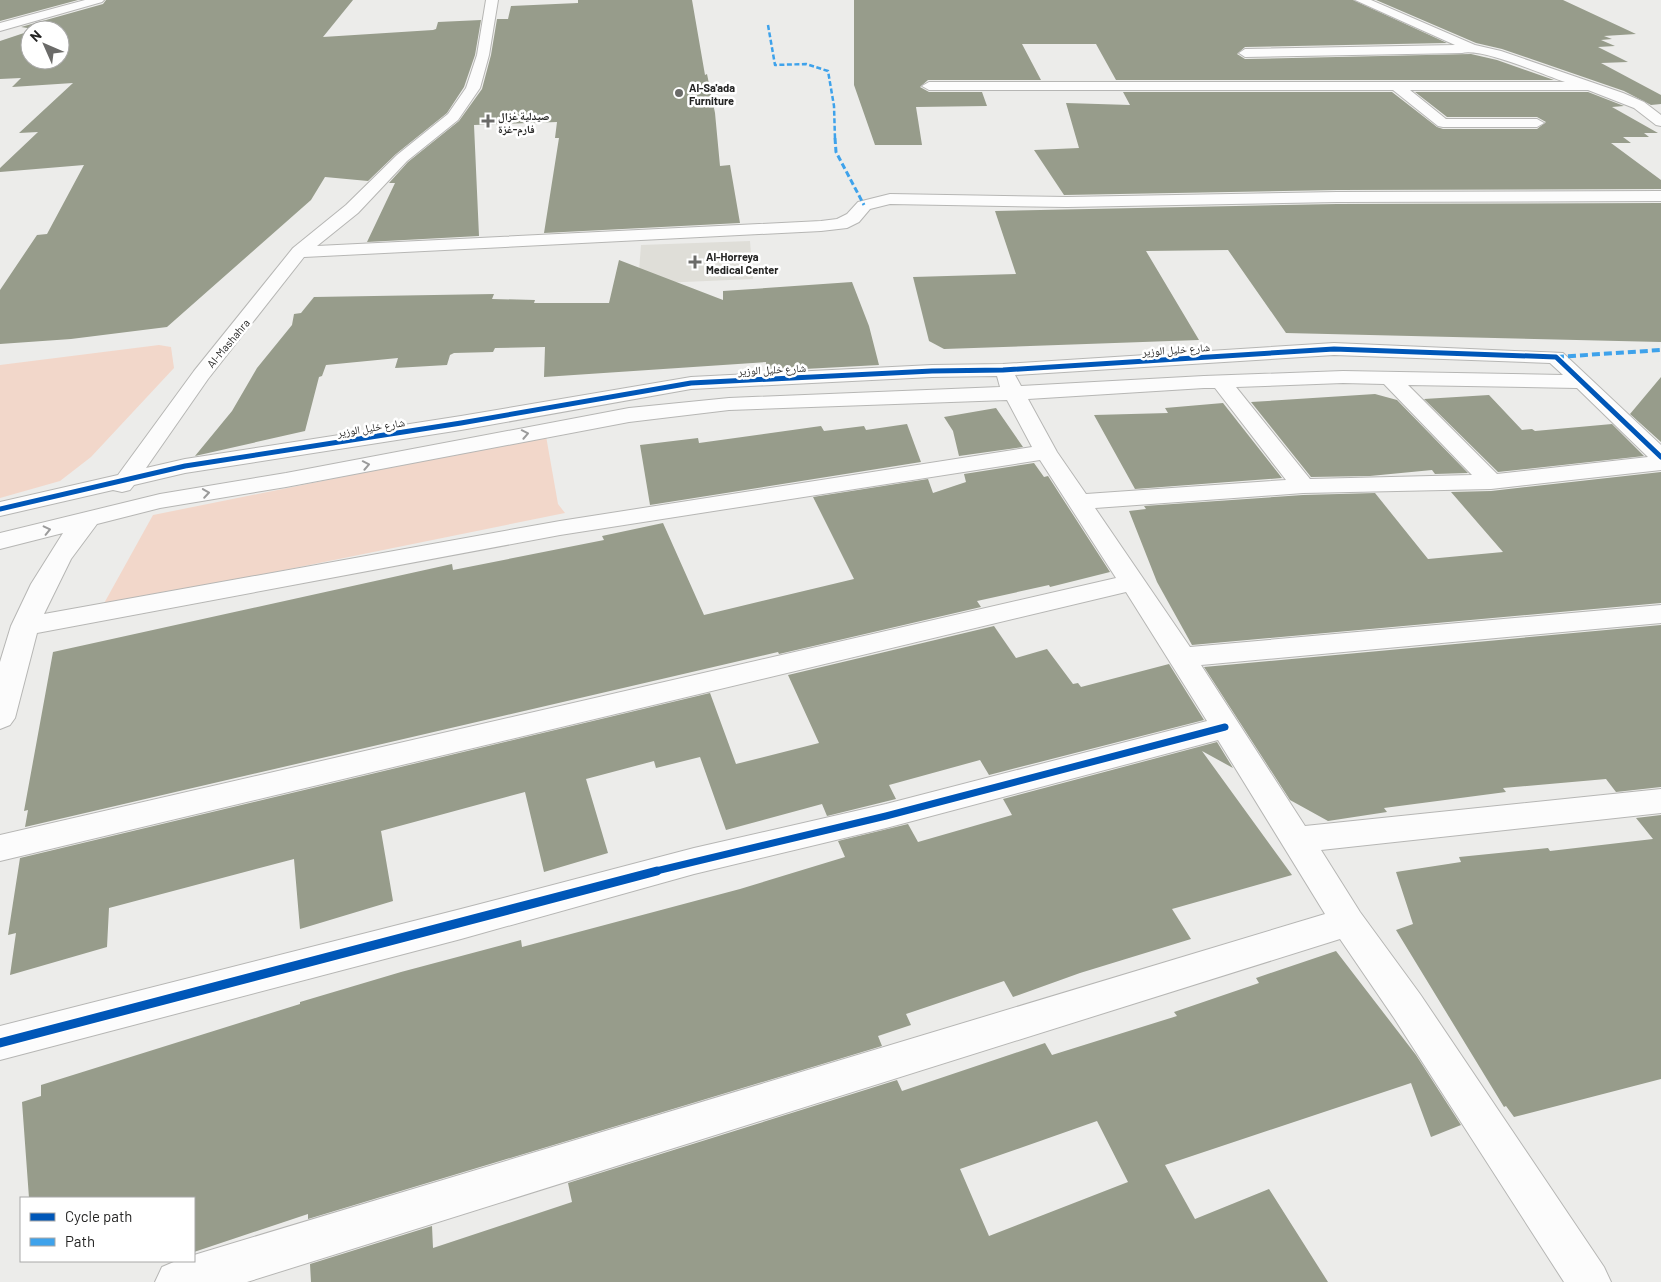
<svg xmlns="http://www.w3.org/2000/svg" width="1661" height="1282" font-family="Barlow,'Noto Naskh Arabic',sans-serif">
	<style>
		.built { fill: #dfded8 }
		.green { fill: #f2d7ca }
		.building { fill: #979c8b; fill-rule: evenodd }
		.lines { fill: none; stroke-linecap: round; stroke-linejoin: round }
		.street-casing { stroke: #b6b6b4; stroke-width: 2 }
		.street { fill: #fcfcfc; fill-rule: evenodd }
		.quiet-far2 { stroke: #3ea2eb; stroke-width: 2.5; stroke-dasharray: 5 2.5; stroke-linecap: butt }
		.quiet-far1 { stroke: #3ea2eb; stroke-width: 3; stroke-dasharray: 6 3; stroke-linecap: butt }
		.quiet { stroke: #3ea2eb; stroke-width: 4; stroke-dasharray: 8 4; stroke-linecap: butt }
		.cycleway-far2-casing { stroke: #fff; stroke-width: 8 }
		.cycleway-far1-casing { stroke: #fff; stroke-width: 10 }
		.cycleway-casing { stroke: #fff; stroke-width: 12 }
		.cycleway-far2 { stroke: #0057b8; stroke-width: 5 }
		.cycleway-far1 { stroke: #0057b8; stroke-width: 7 }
		.cycleway { stroke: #0057b8; stroke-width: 9 }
		.oneway { stroke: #9b9b9b }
		.poi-dot { fill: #6b6b69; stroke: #fff; stroke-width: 2 }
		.labels { text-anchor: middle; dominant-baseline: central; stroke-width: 5; stroke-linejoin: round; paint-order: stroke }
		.far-poi-label { font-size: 11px; font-weight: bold; fill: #252524; stroke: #fff; text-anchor: start }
		.far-street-label { font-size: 11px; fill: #252524; stroke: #fff }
	</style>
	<rect width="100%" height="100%" fill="#ececea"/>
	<path class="built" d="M 750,241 L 753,279 L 638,284 L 641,245 Z"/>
	<path class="green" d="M 159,345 L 171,347 L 174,368 L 91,457 L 60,481 L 0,498 L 0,365 Z
		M 546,436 L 558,504 L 565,513 L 102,607 L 153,515 Z"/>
	<path class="building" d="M 0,0 L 78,0 L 0,21 Z
		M 106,0 L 353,0 L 323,37 L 433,30 L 436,29 L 438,22 L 481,20 L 475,55 L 464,87 L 447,113 L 396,154 L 368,181 L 325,177 L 311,200 L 167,327 L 71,339 L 0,344 L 0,290 L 37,235 L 47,234 L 84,165 L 0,172 L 0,168 L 38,132 L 19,133 L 73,83 L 12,87 L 21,78 L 0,79 L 0,41 L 30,31 L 30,60 L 60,60 L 60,30 L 32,30 L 34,29 L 21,27 L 103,4 Z
		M 578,0 L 692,0 L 705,75 L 707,74 L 715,113 L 720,166 L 730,165 L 740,223 L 544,233 L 559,138 L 555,138 L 557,122 L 474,125 L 479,236 L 367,242 L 395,183 L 389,183 L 408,162 L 459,121 L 482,89 L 491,55 L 497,19 L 508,19 L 511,6 L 578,3 Z
		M 854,0 L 1353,0 L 1447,43 L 1245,47 L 1237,54 L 1245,59 L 1471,54 L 1497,60 L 1554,80 L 1116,80 L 1096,44 L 1022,44 L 1041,80 L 928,80 L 920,87 L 929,92 L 982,92 L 987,106 L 916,107 L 922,145 L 875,145 L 854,85 Z
		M 1376,0 L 1563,0 L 1636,34 L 1604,36 L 1612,39 L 1601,40 L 1615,46 L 1598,47 L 1628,62 L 1601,63 L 1661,95 L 1661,104 L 1651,105 L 1624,91 L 1502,49 L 1476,43 Z
		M 1123,92 L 1392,92 L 1437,127 L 1443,129 L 1537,129 L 1546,122 L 1537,117 L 1447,117 L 1415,92 L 1588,92 L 1624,106 L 1612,107 L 1658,133 L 1644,133 L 1649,137 L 1623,137 L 1631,143 L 1611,143 L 1661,180 L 1661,189 L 1337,190 L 1064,195 L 1034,150 L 1079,148 L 1066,103 L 1130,105 Z
		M 1661,203 L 1661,342 L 1286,333 L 1228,250 L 1146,251 L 1199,340 L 944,349 L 929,341 L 913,277 L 1016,274 L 995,211 L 1337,204 Z
		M 619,260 L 723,300 L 723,291 L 852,282 L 869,326 L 879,365 L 767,371 L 766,362 L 544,377 L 545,347 L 495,348 L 493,352 L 454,353 L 450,355 L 447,365 L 395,368 L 398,358 L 326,365 L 322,376 L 319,377 L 305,431 L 195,456 L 232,411 L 257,368 L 292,325 L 294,314 L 301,313 L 314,297 L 494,294 L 492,299 L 535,300 L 534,303 L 609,303 Z
		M 1661,377 L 1661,442 L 1630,414 Z
		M 1375,394 L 1397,400 L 1468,473 L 1435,474 L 1432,470 L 1370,476 L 1311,477 L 1251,402 Z
		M 1489,395 L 1522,430 L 1532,429 L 1535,431 L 1612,424 L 1644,456 L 1498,472 L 1424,399 Z
		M 1223,403 L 1282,478 L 1135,489 L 1094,415 L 1168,413 L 1165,408 Z
		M 996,408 L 1023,447 L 959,456 L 953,431 L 944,417 Z
		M 907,424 L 921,462 L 650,505 L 640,445 L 698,438 L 699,443 L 821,426 L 824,431 L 864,426 L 866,430 Z
		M 1034,463 L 1044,477 L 1048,476 L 1110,572 L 1050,587 L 1049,585 L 977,601 L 981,607 L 779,654 L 778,652 L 25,827 L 28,810 L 24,811 L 53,652 L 452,564 L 453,570 L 604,540 L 602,536 L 663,523 L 704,615 L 854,579 L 813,497 L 928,479 L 933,493 L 966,482 L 964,474 Z
		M 1661,472 L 1661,603 L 1192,645 L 1157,582 L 1129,511 L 1146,509 L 1144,506 L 1303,495 L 1375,493 L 1428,559 L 1503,552 L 1451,492 L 1491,491 Z
		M 1661,625 L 1661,787 L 1616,792 L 1606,779 L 1503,788 L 1506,792 L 1384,808 L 1387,812 L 1328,821 L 1290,800 L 1204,667 Z
		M 994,626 L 1016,658 L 1047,649 L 1073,684 L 1078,683 L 1081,687 L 1169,664 L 1204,720 L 989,775 L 980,760 L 889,785 L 896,799 L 827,816 L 822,804 L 726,830 L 700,757 L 656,768 L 654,761 L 586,779 L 608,853 L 544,872 L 525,792 L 381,831 L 393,901 L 300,929 L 294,859 L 109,908 L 107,947 L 10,975 L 16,933 L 8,935 L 20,858 L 710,693 L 736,764 L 819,743 L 788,675 Z
		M 1217,742 L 1233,768 L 1202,751 L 1292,875 L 1172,909 L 1191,939 L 1080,973 L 1013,997 L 1004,981 L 906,1014 L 911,1025 L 878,1036 L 882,1046 L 308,1219 L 308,1214 L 194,1252 L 194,1198 L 29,1198 L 22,1102 L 41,1096 L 41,1085 L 300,1004 L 300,1002 L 401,972 L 521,940 L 522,947 L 740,889 L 845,857 L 838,841 L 908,824 L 918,842 L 1012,815 L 1003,799 Z
		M 1661,815 L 1661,1079 L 1514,1117 L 1506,1106 L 1504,1107 L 1396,930 L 1413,924 L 1396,872 L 1461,862 L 1459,857 L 1548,848 L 1550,851 L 1653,839 L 1636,818 Z
		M 1336,951 L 1416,1055 L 1461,1125 L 1431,1137 L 1411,1083 L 1165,1165 L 1195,1219 L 1269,1189 L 1328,1282 L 311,1282 L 310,1264 L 432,1226 L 433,1248 L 572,1202 L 568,1183 L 897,1080 L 902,1091 L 1045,1043 L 1052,1055 L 1177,1016 L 1174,1012 L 1259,983 L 1256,978 ZM 1097,1121 L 1128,1182 L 989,1236 L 960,1169 Z"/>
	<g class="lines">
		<g class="street-casing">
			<path id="street" d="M 85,0 L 104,0 L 102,2 L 0,31 L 0,23 Z
				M 486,0 L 498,0 L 489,55 L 480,88 L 458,120 L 407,161 L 358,213 L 317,246 L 821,221 L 837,219 L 847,214 L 858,202 L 890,194 L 1067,197 L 1337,192 L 1661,191 L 1661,201 L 1337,202 L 1067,207 L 890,204 L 870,209 L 859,222 L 847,228 L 821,231 L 304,257 L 208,379 L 146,468 L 185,459 L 461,416 L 691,377 L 932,365 L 1003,364 L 1334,343 L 1563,353 L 1661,445 L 1661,470 L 1491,489 L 1303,493 L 1095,508 L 1190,647 L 1661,605 L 1661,623 L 1201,665 L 1305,826 L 1661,789 L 1661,813 L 1321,850 L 1360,912 L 1420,994 L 1604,1267 L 1611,1282 L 1564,1282 L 1394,1018 L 1340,939 L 247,1282 L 155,1282 L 162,1267 L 176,1261 L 194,1261 L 194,1255 L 1325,914 L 1218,740 L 886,828 L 694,874 L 461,939 L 0,1060 L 0,1026 L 461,909 L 694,848 L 886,804 L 1207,721 L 1126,592 L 0,861 L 0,835 L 1116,578 L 1040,460 L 560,535 L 37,633 L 15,718 L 10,725 L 0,729 L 0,662 L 11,626 L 31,584 L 63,533 L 0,549 L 0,533 L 160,494 L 286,473 L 629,408 L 729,398 L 1000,387 L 997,376 L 932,377 L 691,389 L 461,430 L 185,473 L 134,485 L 130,490 L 122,492 L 113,490 L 0,516 L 0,502 L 118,475 L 194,371 L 293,248 L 346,205 L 397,155 L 448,114 L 466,88 L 477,55 ZM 1334,355 L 1550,363 L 1563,375 L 1343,371 L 1204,376 L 1021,386 L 1015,375 ZM 1343,383 L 1384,384 L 1472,475 L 1310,479 L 1236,387 ZM 1408,385 L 1577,388 L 1648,457 L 1497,474 ZM 1204,388 L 1215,388 L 1286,480 L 1086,494 L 1057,452 L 1028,399 ZM 1007,400 L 1032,447 L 560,521 L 44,614 L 71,559 L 97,524 L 160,508 L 286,487 L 629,422 L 729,410 Z
				M 1355,0 L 1371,0 L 1475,45 L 1501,51 L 1623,93 L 1644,102 L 1661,115 L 1661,126 L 1656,125 L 1634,108 L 1588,90 L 1410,90 L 1446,119 L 1537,119 L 1544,123 L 1537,127 L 1443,127 L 1438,126 L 1393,90 L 929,90 L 922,86 L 929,82 L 1565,82 C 1542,74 1482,48 1462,53 L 1245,57 L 1239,53 L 1245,49 L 1455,45 Z"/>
		</g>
		<use href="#street" class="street"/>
		<path class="quiet-far2" d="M 768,25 L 775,65 L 806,64 L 828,71 L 834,106 L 835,139"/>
		<path class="quiet-far1" d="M 835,138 L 836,152 L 864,205"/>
		<path class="quiet" d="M 1556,357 L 1661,350"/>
		<g class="cycleway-far2-casing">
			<path id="cycleway-far2" d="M 0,509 L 185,466 L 461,423 L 691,383 L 932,371 L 1003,370 L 1334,349 L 1556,357 L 1661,457"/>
		</g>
		<g class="cycleway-far1-casing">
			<path id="cycleway-far1" d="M 652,872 L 886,816 L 1225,727"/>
		</g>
		<g class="cycleway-casing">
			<path id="cycleway" d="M 0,1043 L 657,871"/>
		</g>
		<use href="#cycleway-far2" class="cycleway-far2"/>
		<use href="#cycleway-far1" class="cycleway-far1"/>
		<use href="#cycleway" class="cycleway"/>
	</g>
	<defs><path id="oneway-chevron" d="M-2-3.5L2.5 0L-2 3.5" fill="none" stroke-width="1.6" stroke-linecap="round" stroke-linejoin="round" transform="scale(1.25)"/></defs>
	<g class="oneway">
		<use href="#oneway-chevron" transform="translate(525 434) rotate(-11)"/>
		<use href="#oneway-chevron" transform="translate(366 465) rotate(-11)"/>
		<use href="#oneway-chevron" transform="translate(206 493) rotate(-9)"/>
		<use href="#oneway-chevron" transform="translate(47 530) rotate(-13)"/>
	</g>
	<g class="poi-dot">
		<circle cx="679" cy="93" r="5"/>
		<path d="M485.5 113.5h5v5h5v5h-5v5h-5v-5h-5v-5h5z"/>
		<path d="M692.5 254.5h5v5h5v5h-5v5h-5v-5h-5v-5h5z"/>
	</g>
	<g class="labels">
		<g class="far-poi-label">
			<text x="689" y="87">Al-Sa'ada<tspan x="689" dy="13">Furniture</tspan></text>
			<text x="498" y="115">صيدلية غزال<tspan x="498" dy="13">فارم-غزة</tspan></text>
			<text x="706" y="256">Al-Horreya<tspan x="706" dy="13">Medical Center</tspan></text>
		</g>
		<g class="far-street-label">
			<text transform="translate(228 343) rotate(-50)">Al-Mashahra</text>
			<text transform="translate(1176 349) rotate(-4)">شارع خليل الوزير</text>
			<text transform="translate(772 369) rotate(-3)">شارع خليل الوزير</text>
			<text transform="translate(371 427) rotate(-9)">شارع خليل الوزير</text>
		</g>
	</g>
	<rect x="20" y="1197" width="175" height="65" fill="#ffffff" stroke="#a8a8a7"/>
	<rect x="30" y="1213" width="25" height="8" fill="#0057b8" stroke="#a8a8a7"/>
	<text x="65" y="1222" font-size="15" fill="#252524">Cycle path</text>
	<rect x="30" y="1238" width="25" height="8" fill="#3ea2eb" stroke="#a8a8a7"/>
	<text x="65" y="1247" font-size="15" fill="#252524">Path</text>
	<g transform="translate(45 45) rotate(315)"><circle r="24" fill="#ffffff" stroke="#a8a8a7"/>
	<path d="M0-4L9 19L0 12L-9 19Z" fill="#6b6b69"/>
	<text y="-8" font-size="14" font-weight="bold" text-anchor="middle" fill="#252524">N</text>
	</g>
</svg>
